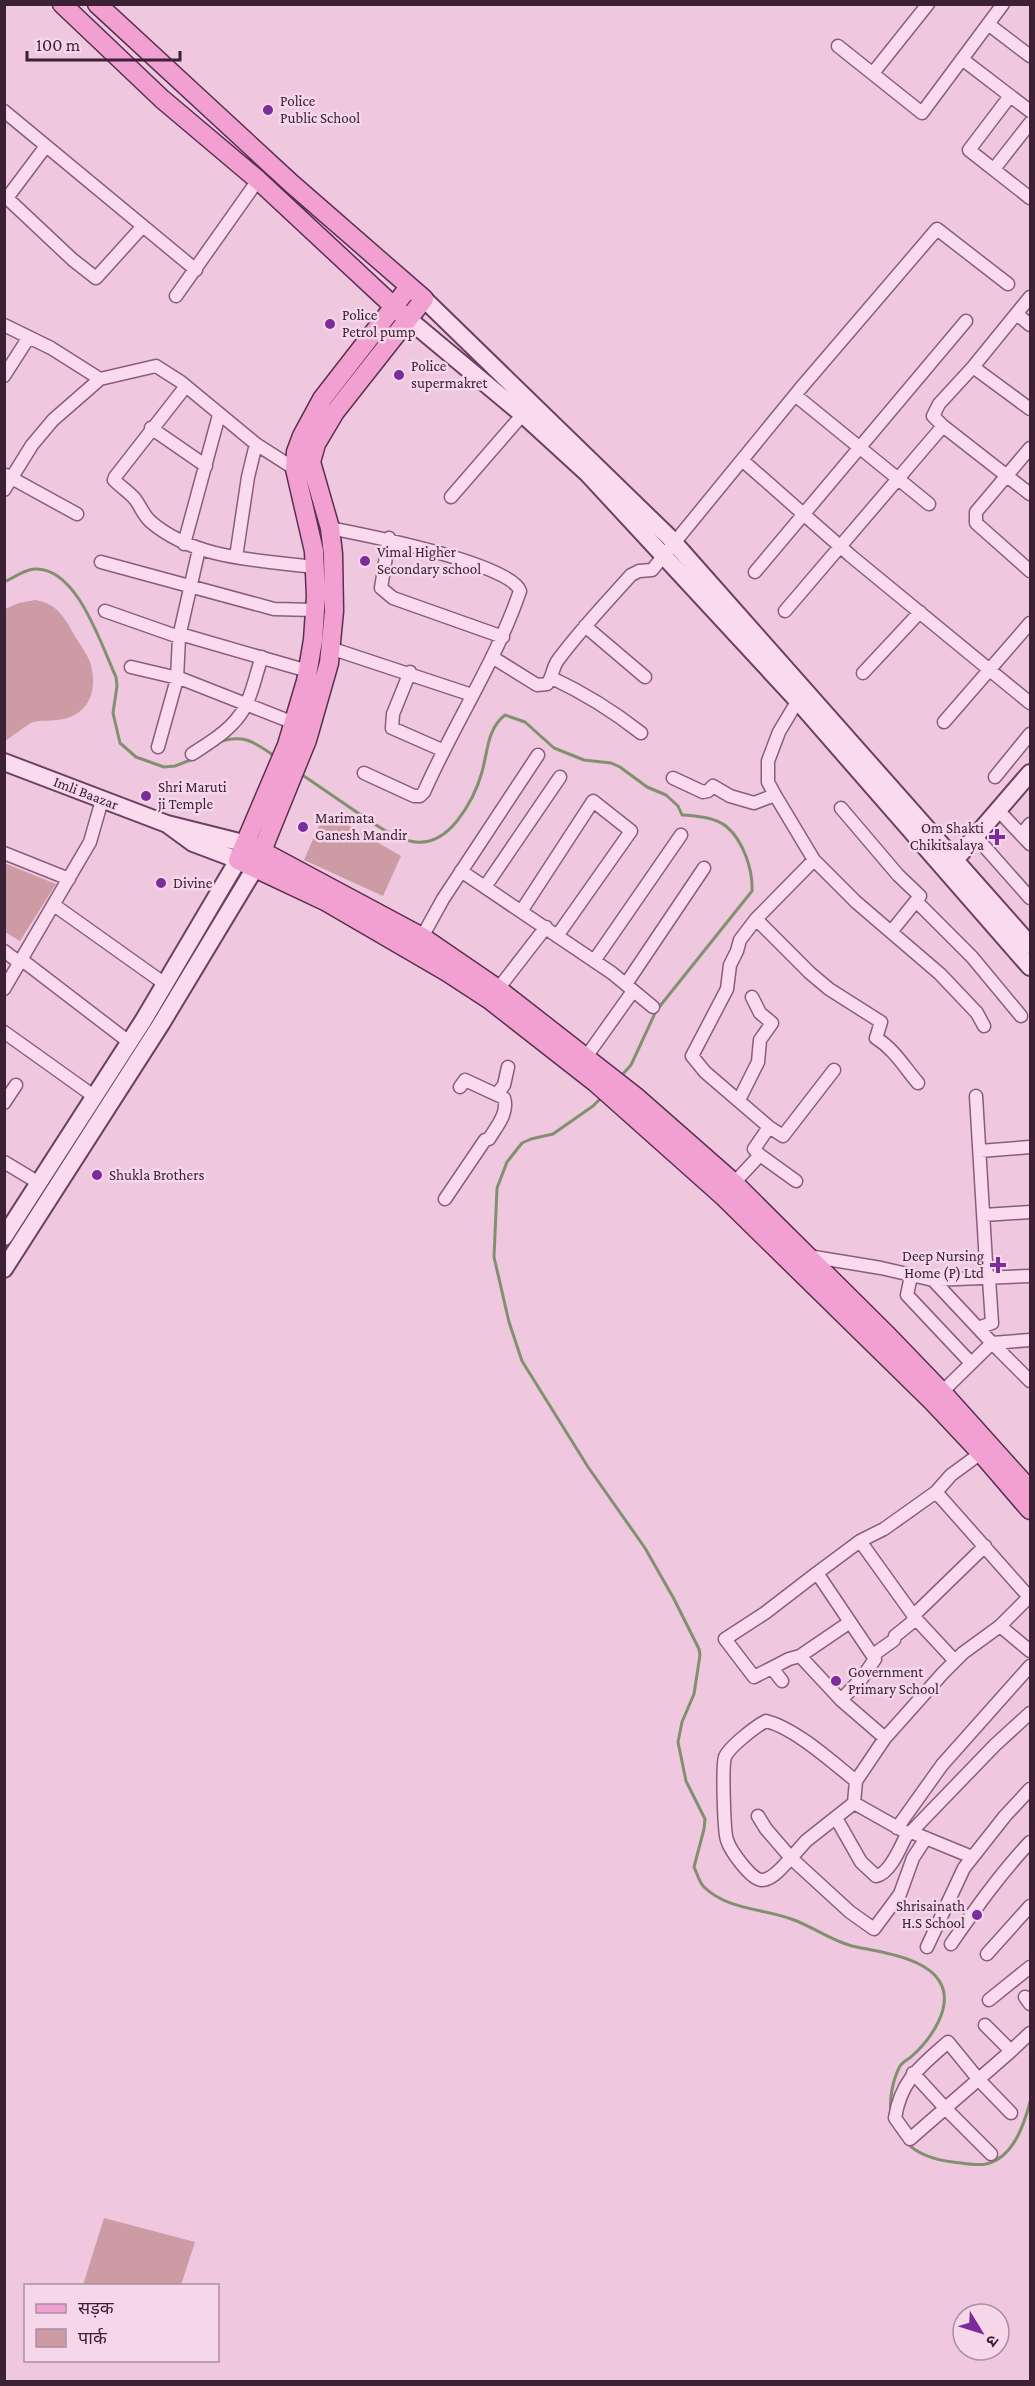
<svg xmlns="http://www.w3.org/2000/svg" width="1035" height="2386" font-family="'Crimson Pro','Noto Sans Devanagari',serif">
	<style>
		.green { fill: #cd9ba3 }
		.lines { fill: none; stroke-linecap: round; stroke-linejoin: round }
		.stream { stroke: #81916f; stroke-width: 3 }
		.street-casing { stroke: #8b5c7f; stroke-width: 15 }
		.secondary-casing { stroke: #6d3f63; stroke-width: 20 }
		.primary-casing { stroke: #593051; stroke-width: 21 }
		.street { stroke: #f9dbed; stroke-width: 12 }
		.secondary { stroke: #f9dbed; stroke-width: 16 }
		.primary { stroke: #f1a0d1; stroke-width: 18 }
		.poi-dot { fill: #792c9a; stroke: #f6d7e9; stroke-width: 2 }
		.labels { text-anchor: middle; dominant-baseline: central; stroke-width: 5; stroke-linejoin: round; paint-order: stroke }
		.poi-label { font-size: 15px; fill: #3b2036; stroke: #f6d7e9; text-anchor: start }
		.street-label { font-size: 15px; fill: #3b2036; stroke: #f6d7e9 }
	</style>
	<rect width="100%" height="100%" fill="#efc7de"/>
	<path class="green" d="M 35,600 C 59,604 65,619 76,638 C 81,646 87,654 90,662 C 98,687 91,713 63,719 C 52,722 41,719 31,723 C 22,728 13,736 5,741 L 5,609 L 19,603 Z
		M 325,812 L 401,856 L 383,896 L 304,860 Z
		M 4,863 L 56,884 L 20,941 L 5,932 Z
		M 104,2218 L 195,2242 L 181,2285 L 83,2285 Z"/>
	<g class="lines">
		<path class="stream" d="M 4,582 C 14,578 23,570 34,569 C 77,566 101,645 116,677 L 117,686 L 113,713 L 120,743 L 136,757 L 164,767 L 175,766 L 193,759
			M 219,742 C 245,733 255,743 276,757
			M 301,774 C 320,787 339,800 358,813 C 392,835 424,862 457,821 C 468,807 477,790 482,772 C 488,751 487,729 505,715 L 525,722 L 554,748 L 584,760 L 611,763 L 620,767 L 647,787 L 666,795 L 678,806 L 682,815 C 696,816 715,817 727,827 C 743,841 753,869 752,891 L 656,1011 L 631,1065 L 621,1076
			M 603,1096 L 593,1106 L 553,1134 L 531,1139 L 522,1143 L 507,1162 L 497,1188 L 494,1257 L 509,1322 L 522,1361 L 588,1467 L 645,1548 L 674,1599 L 699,1649 L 700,1655 L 694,1694 L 682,1722 L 678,1742 L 686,1781 L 705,1819 L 704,1829 L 694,1867 C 697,1873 699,1882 704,1887 C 729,1911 764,1908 794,1920 C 813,1927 832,1941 852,1946 C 879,1952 928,1957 941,1984 C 953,2008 930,2040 912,2056 C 908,2060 901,2062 899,2068 C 893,2080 889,2099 891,2112
			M 906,2142 C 917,2154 936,2160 953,2162 C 963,2163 975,2166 986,2164 C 1013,2158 1024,2125 1030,2102"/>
		<g class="street-casing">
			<path id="street" d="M 988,24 L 1030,56
				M 838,46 L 922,113 L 1003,4
				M 962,59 L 1030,111
				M 873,73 L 928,4
				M 1010,96 L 969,150 L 1030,198
				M 4,111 L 196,270
				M 46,146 L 7,198 L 73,260 L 96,278 L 143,226
				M 994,169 L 1030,123
				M 176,296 L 258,180
				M 1030,297 L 973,367 L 939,404 L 933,416 L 943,426 L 1030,494
				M 1017,314 L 1030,325
				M 4,325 L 51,348 L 100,379 L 156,366 L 181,382 L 256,444 L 295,469
				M 973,367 L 1030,409
				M 4,376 L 29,337
				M 186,386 L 115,477 L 114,480 C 121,487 129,492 135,499 C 141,507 143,515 151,522 C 196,560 259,560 315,567
				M 795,395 L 929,504
				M 151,428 L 206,466
				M 1030,448 L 976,512 L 976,523 L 1030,571
				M 742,460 L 851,556 L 1030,703
				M 6,475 L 77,514
				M 4,490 L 32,445 L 53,420 L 100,379
				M 451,497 L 523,414
				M 330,528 C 361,534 511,563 520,591 C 496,661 454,724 424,792 L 420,796 L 414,796 L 364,773
				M 389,538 L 381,588 L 393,598 L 503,637
				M 184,544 L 219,415
				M 236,557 L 248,477 L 256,444
				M 101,562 L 274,609 L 315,610
				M 755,572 L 966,321
				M 105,611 L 179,637
				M 785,611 L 943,426
				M 585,626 L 645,677
				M 180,634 L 308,671
				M 330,648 L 472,695
				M 492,657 L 537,685 L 547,684 C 553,677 552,668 558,660 C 580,630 606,603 631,575 L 639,571 L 652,570 L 800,389 L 937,229 L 1008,284
				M 131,667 L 182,679 L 294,723
				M 410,672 L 393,714 L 392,728 L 442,750
				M 863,673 L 920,612
				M 552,678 C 584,693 613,711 641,733
				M 801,695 L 779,732 L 768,761 L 768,782 L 775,795 L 814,860 L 856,902 L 940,974 L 977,1013 L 984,1026
				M 944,722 L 1030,623
				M 158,747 L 177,679 L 179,637 L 199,549
				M 192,754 C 212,741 233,729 245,707 C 253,692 256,673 262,657
				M 995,777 L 1030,734
				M 673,778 L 703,792 L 708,791 L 713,786 L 730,796 L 754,803 L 775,795
				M 841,808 L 898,875 L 920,896 L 891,932
				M 998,810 L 1030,844
				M 1022,834 L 1030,824
				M 976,837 L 1030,898
				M 4,853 L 69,879
				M 814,860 L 756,919 L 740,940 L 737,951 L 730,965 L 727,989 L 692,1056 L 705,1072 L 769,1127 L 783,1136 L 834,1070
				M 461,871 L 612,973 L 653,1007
				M 485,887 L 560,777
				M 916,901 L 972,957 L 1021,1016
				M 54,905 L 165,984
				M 522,910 L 593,801 L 631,831 L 557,936
				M 756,919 L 810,973 L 829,989 L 881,1022 L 876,1038 C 894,1049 905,1068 918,1083
				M 422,937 L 443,899 L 538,755
				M 4,951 L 20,963
				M 22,960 L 129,1042
				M 594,961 L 681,835
				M 626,984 L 704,868
				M 4,989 L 90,842 L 102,800
				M 498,989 L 546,927
				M 4,1032 L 95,1097
				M 586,1057 L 633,991
				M 497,1094 L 504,1085 L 508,1067
				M 976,1096 L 987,1279
				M 739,1100 L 758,1062 L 760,1040 L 772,1023 L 760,1013 L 752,997
				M 4,1103 L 16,1085
				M 980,1151 L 1030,1147
				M 760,1155 L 796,1181
				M 4,1162 L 39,1183
				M 734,1183 L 760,1155 L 754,1149 L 769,1127
				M 445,1199 L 485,1140 L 489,1139 C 496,1127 509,1113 504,1098 L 465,1080 L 460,1087
				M 984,1215 L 1030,1212
				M 808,1256 L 881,1268 L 933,1280 L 1030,1276
				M 911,1276 L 907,1295 L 971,1363
				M 933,1280 L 992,1343 L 942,1392
				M 978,1328 L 992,1323 L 989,1279
				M 992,1343 L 1030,1381
				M 992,1343 L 1030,1340
				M 936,1492 L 1029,1597
				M 860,1541 L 916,1619 L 955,1661
				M 817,1573 L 860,1541 L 884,1529 L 936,1492 L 951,1475 L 981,1453
				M 1030,1596 L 1000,1626 L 1030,1651
				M 913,1616 L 985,1546
				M 873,1655 L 894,1640 L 895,1636 L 916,1619
				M 800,1656 L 850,1622
				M 772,1668 L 782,1681
				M 841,1700 L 862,1678 L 875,1659 L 817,1573 L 765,1613 L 725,1639 L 754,1677 L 789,1659 L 800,1656 L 841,1700 L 885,1738
				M 854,1803 L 856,1781 L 885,1738 L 943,1673 L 963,1653 L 1000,1626
				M 758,1816 L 766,1829 L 791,1858 C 784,1865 773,1880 762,1880 C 751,1880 730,1850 727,1840 C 724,1832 722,1766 725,1757 C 729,1747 756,1726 766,1721 C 795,1728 832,1762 856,1781
				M 836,1818 L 861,1862 L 876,1876 C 890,1874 901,1846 907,1834
				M 897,1828 L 942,1765 L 1030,1666
				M 911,1832 L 909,1834 L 854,1803 L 806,1841 L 791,1858 L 850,1912 L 874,1929 L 900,1894 L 913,1858 L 926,1838
				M 972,1857 L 911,1832 L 995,1745 L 1030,1713
				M 951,1944 C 976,1908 1000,1874 1030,1842
				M 927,1947 L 964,1868 L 1005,1816 L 1030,1789
				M 987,1954 L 1030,1906
				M 1025,1997 L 1030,2004
				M 989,2000 L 1030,1967
				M 985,2025 L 1011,2051 L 1030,2033
				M 1011,2051 L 910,2139 L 895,2118 C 901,2080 920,2067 948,2042 L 979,2080 L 1011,2113
				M 913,2073 L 946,2109 L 991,2154"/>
		</g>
		<g class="secondary-casing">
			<path id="secondary" d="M 424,299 L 669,537 L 1030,945
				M 407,318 L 528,419 L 587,473 L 797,700 L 1030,967
				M 4,762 L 167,824 L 247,844
				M 949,867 L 1030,773
				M 4,1237 L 143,1021 L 238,860 L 193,843 L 167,824
				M 4,1269 L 161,1024 L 255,868"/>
		</g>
		<g class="primary-casing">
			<path id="primary" d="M 62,4 L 162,99 L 258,180 L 403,315
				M 97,4 L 292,184 L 424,299 L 335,412 L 316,444 L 311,462 L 330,528 L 333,554 L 334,611 L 329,663 L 307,740 L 255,868
				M 409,287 L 322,399 L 302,436 L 296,452 L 295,469 L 314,551 L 316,596 L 313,640 L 306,681 L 287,745 L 238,860 L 325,901 L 447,972 L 490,1000 L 596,1083 L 724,1197 L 780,1252 L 933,1402 L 981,1453 L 1030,1510
				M 254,847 L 422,937 L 498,989 L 635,1096 L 734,1183 L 887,1335 L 942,1392 L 1030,1490"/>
		</g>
		<use href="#street" class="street"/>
		<use href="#secondary" class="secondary"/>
		<use href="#primary" class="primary"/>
	</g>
	<g class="poi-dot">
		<circle cx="268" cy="110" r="6"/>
		<circle cx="330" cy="324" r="6"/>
		<circle cx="399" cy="375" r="6"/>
		<circle cx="365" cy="561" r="6"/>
		<circle cx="146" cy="796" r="6"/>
		<circle cx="303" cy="827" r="6"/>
		<path d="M994 828h6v6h6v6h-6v6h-6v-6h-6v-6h6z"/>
		<circle cx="161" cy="883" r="6"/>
		<circle cx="97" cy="1175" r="6"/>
		<path d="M995 1256h6v6h6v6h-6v6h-6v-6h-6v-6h6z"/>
		<circle cx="836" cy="1681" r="6"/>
		<circle cx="977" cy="1915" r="6"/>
	</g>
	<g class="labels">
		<g class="poi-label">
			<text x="280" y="101">Police<tspan x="280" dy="17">Public School</tspan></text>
			<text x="342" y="315">Police<tspan x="342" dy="17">Petrol pump</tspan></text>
			<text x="411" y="366">Police<tspan x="411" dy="17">supermakret</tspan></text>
			<text x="377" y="552">Vimal Higher<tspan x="377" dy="17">Secondary school</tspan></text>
			<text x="158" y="787">Shri Maruti<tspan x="158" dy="17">ji Temple</tspan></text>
			<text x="315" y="818">Marimata<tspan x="315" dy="17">Ganesh Mandir</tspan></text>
			<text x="984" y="828" text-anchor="end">Om Shakti<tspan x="984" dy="17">Chikitsalaya</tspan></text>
			<text x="173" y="883">Divine</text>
			<text x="109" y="1175">Shukla Brothers</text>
			<text x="984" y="1256" text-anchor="end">Deep Nursing<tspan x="984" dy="17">Home (P) Ltd</tspan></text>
			<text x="848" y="1672">Government<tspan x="848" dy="17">Primary School</tspan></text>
			<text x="965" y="1906" text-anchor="end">Shrisainath<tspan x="965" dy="17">H.S School</tspan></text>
		</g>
		<g class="street-label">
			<text transform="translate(86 793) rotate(21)">Imli Baazar</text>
		</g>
	</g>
	<rect width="1035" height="2386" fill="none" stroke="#3b2036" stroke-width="12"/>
	<rect x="24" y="2284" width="195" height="78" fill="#f6d7e9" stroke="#ab8ea1" stroke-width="1.5"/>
	<rect x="36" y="2304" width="30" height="9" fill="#f1a0d1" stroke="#ab8ea1" stroke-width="1.5"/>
	<text x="78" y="2314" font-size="18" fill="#3b2036">सड़क</text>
	<rect x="36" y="2329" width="30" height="18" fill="#cd9ba3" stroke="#ab8ea1" stroke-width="1.5"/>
	<text x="78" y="2344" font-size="18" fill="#3b2036">पार्क</text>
	<g transform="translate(981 2332) rotate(128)"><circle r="28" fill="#f6d7e9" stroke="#ab8ea1" stroke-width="1.5"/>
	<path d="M0-4.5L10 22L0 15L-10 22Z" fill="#792c9a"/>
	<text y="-9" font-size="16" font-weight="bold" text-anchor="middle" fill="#3b2036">उ</text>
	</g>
	<path d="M27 51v9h153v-9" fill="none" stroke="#3b2036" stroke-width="3"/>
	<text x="36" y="51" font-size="18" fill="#3b2036" stroke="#f6d7e9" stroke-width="4.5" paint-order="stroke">100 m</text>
</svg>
